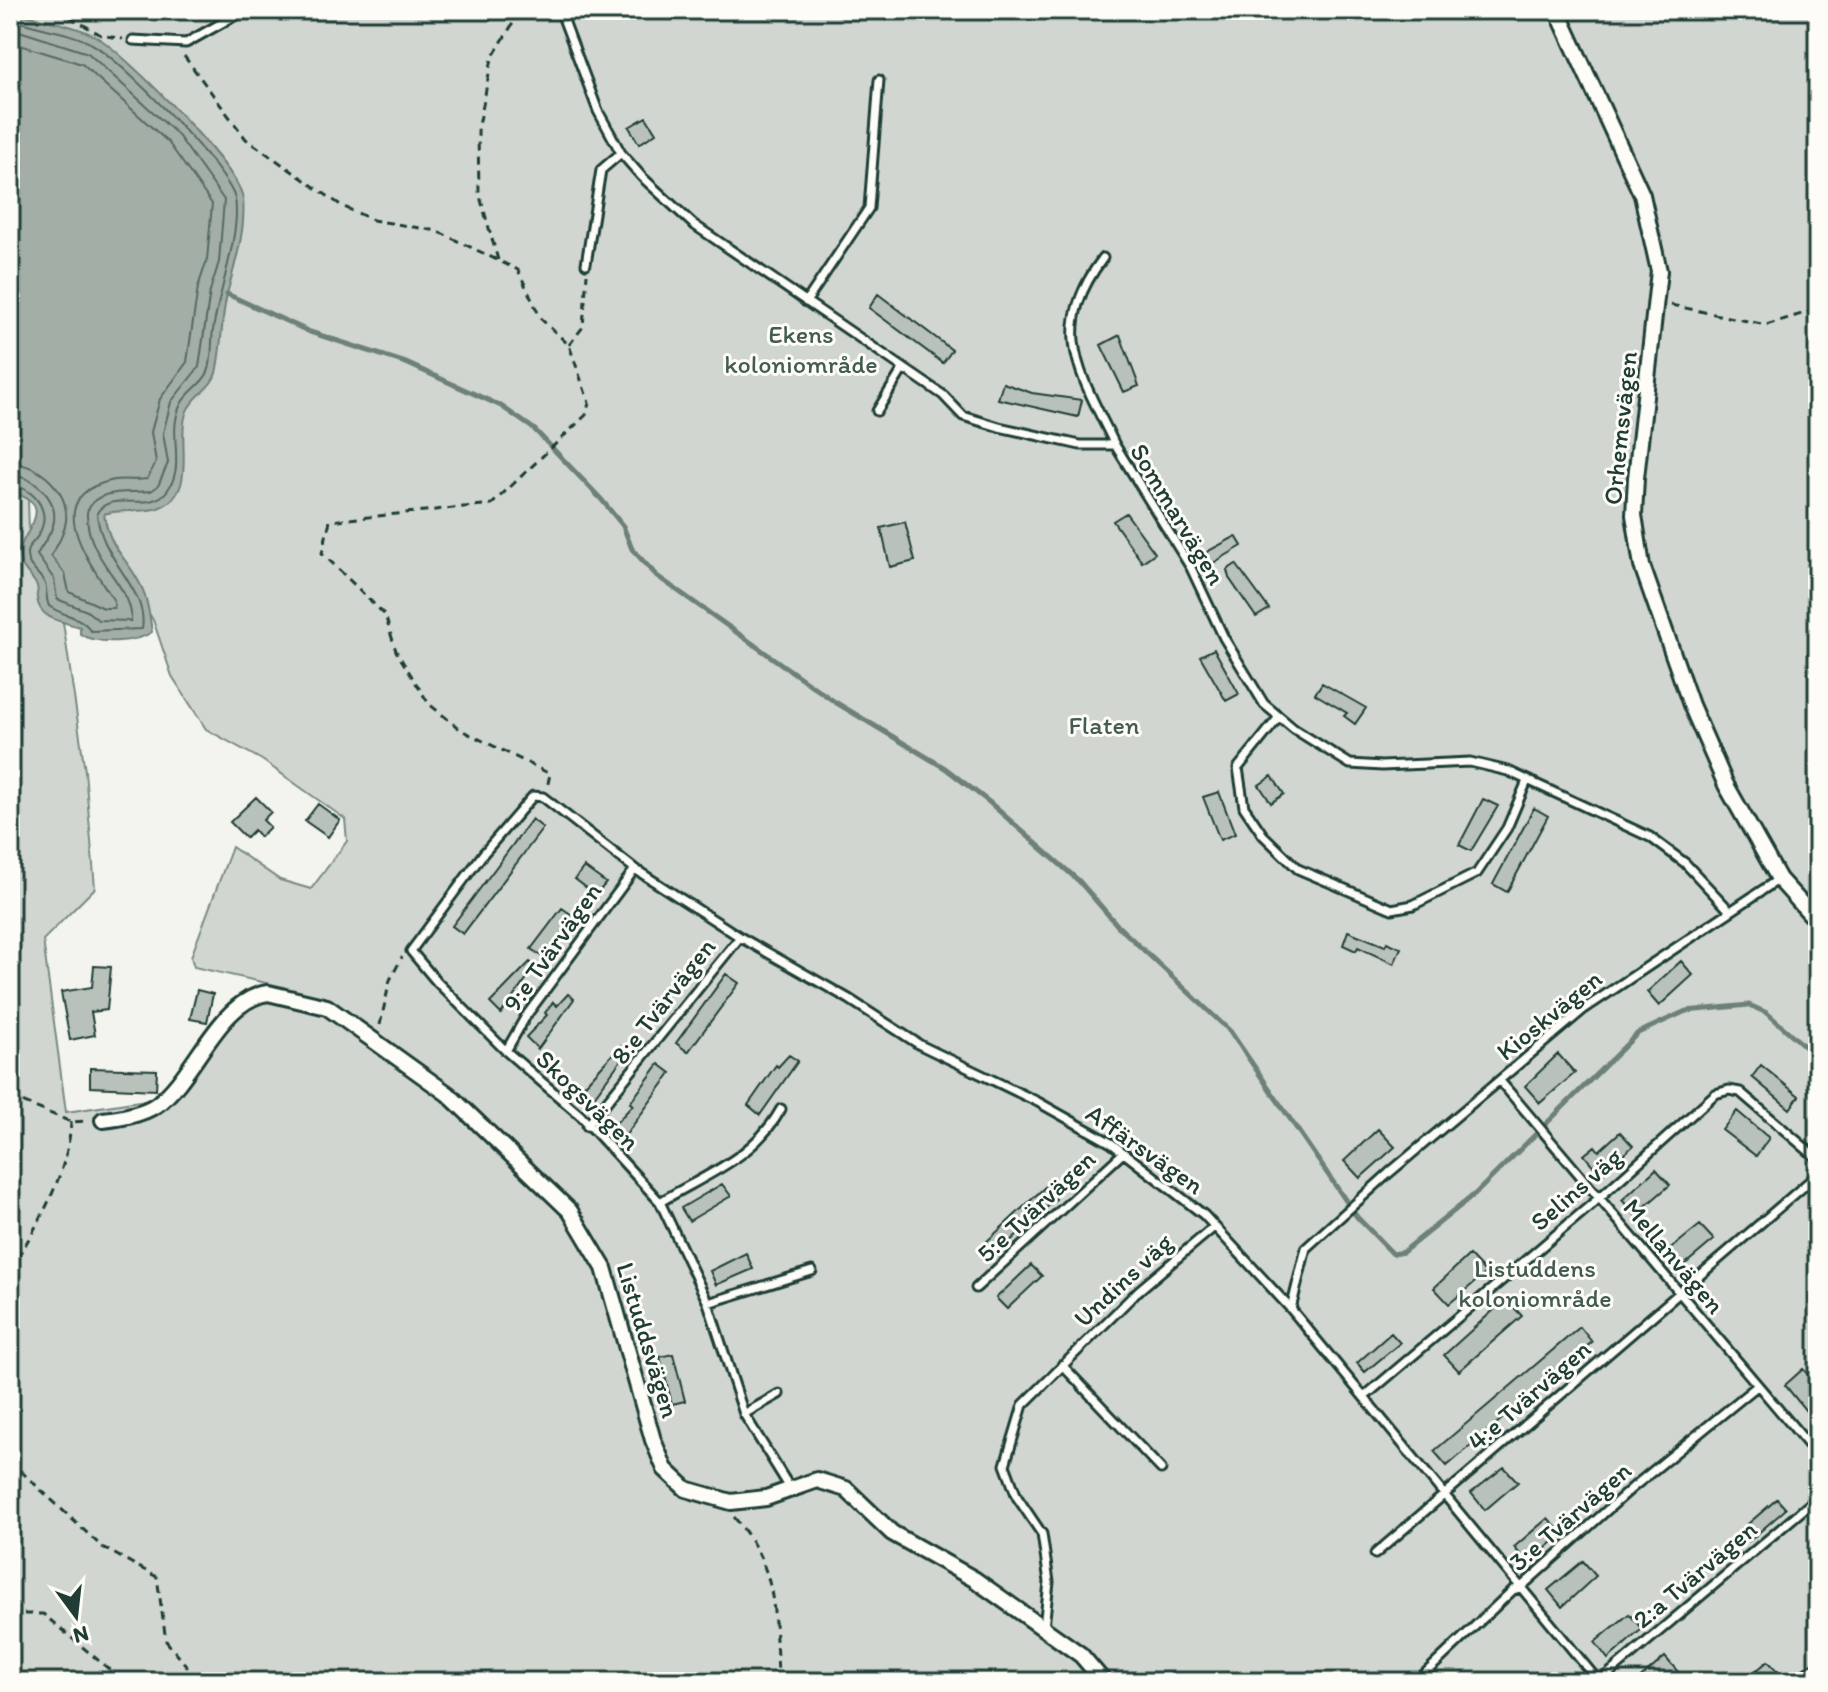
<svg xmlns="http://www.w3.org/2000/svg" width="1828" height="1692" font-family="Itim,sans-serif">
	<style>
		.green { fill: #d1d6d1; stroke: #788a82; stroke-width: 2; fill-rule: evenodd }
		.water { fill: #a3aea7; stroke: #6e8179; stroke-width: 2 }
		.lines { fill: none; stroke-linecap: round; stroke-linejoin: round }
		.shore { stroke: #546a62; stroke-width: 2 }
		.stream { stroke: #6e8179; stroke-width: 5 }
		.building { fill: #b9c1bb; stroke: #1f3d34; stroke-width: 2 }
		.lane-casing { stroke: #1f3d34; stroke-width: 13 }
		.street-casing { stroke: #1f3d34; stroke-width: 20 }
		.path { stroke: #1f3d34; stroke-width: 3; stroke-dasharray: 8 6; stroke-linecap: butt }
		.lane { stroke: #fdfcf7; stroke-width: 7 }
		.street { stroke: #fdfcf7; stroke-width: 14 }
		.labels { text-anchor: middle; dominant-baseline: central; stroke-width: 6; stroke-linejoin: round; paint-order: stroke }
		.park-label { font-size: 26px; fill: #435c53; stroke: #fdfcf7 }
		.street-label { font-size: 26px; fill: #1f3d34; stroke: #fdfcf7 }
	</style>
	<rect width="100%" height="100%" fill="#f4f4ef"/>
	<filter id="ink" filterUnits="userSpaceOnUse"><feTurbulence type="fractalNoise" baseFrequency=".0125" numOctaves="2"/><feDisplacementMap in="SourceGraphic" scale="16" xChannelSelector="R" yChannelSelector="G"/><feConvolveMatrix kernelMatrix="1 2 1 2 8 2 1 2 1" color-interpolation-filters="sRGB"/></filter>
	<g filter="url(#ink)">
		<path class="green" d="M 10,10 L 1818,10 L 1818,1682 L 10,1682 ZM 73,489 L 153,620 L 172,676 L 206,729 L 262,760 L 345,819 L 347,841 L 311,889 L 280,880 L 232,847 L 191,957 L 194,967 L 284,987 L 245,991 L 222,1011 L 177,1076 L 153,1099 L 66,1112 L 43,940 L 95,888 L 85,771 L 63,622 L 30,564 L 28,500 Z"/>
		<path class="water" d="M 10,11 C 35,18 76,25 97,37 C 126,55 239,167 243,199 C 246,230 235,264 227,294 C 221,320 222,347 216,373 C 213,387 193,396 187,411 C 175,440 200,493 158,508 C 140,514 121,508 104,514 C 110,552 128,557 142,588 C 148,601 150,617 152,632 C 136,643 97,645 80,634 L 80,627 C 64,622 39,620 37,598 C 36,592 39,592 37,586 C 31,574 20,569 19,554 C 19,533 62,505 10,492 Z"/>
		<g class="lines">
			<path class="shore" d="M 10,28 L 88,53 L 177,134 L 224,200 L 219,262 L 210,291 L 199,367 L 171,402 L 163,433 L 168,463 L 158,486 L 151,491 C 129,494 97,486 87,512 C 85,560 135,587 131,621 L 98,620 L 87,611 L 57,599 L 54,579 L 37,555 C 42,544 52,535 54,521 C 57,496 32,476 10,475
				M 10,42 L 82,64 L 168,142 L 212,204 L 207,260 L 198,287 L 187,362 L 160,399 L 151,432 L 156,462 L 147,479 C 135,481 122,478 110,481 C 37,498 93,566 114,601 L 114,608 L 104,608 L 69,592 L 65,574 L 51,556 C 57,545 64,535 66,521 C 69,490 39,464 10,463
				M 10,485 C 34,487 52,511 39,534 C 35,542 26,546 27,556 C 28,567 39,573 44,582 C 48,589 45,598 49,606 C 64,617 81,615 91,631 L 142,629 C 149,589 100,560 97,513 C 110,489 150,514 167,491 C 187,464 166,434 181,404 C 187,392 203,384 208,372 C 213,360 211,342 213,330 C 218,294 241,233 235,199 C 229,170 120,59 92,44 C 71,32 41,29 17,21 L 12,10"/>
			<path class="stream" d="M 227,294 L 310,332 L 406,363 L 501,406 L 534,429 L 601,499 L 623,526 L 632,549 L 657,576 L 835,702 L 945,768 L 989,802 L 1079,881 L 1118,926 L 1230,1031 L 1357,1217 L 1393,1254 L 1403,1252 L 1475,1194 L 1638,1033 L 1686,1011 L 1749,1005 L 1767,1013 L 1818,1058"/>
		</g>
		<path class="building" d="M 646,117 L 656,133 L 639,144 L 629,127 Z
			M 878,294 L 952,350 L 943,363 L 869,308 Z
			M 1120,335 L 1139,386 L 1124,392 L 1101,345 Z
			M 1003,383 L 1032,393 L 1082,400 L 1078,417 L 998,399 Z
			M 1126,513 L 1155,553 L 1142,562 L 1113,521 Z
			M 905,522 L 915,561 L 890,567 L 881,528 Z
			M 1236,536 L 1242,546 L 1208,566 L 1201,555 Z
			M 1236,564 L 1269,609 L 1256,617 L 1229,578 L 1227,570 Z
			M 1214,649 L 1239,694 L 1226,701 L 1200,656 Z
			M 1322,683 L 1366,708 L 1355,724 L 1344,716 L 1347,713 L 1315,694 Z
			M 1272,776 L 1284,794 L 1271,803 L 1259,785 Z
			M 1219,792 L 1235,834 L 1220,840 L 1203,797 Z
			M 256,797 L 271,812 L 263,820 L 270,827 L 260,837 L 254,830 L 246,838 L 230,822 Z
			M 1483,799 L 1498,806 L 1471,851 L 1459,845 Z
			M 318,804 L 340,820 L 328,837 L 305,821 Z
			M 1534,808 L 1548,816 L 1507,892 L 1493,884 Z
			M 532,819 L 543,828 L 463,934 L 452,926 Z
			M 584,867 L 606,883 L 596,895 L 575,879 Z
			M 562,908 L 575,917 L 544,958 L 531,949 Z
			M 1348,931 L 1385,946 L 1387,942 L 1401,948 L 1394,964 L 1358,947 L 1356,951 L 1343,945 Z
			M 1681,961 L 1693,975 L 1659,1006 L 1647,992 Z
			M 530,962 L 535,967 L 501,1014 L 490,1003 Z
			M 94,966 L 111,967 L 107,1010 L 91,1012 L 95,1035 L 70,1040 L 61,992 L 92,987 Z
			M 726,974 L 739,983 L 688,1052 L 676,1043 Z
			M 197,990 L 213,994 L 207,1022 L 190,1019 Z
			M 568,994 L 574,999 L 538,1049 L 526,1037 L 547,1015 L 545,1013 L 553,1002 L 557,1006 Z
			M 620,1046 L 627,1052 L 590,1102 L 578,1092 Z
			M 1558,1054 L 1575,1073 L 1540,1103 L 1525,1086 Z
			M 789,1055 L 798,1061 L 760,1115 L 748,1105 L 776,1065 L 778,1067 Z
			M 659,1064 L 671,1073 L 625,1136 L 613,1126 L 633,1105 L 630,1103 Z
			M 1761,1065 L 1799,1096 L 1790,1109 L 1752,1077 Z
			M 90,1068 L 157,1070 L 156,1090 L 90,1087 Z
			M 1737,1111 L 1769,1138 L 1756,1156 L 1722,1130 Z
			M 1378,1129 L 1395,1147 L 1360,1178 L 1344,1161 Z
			M 1620,1132 L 1633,1146 L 1601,1175 L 1584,1155 L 1595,1146 L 1599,1151 Z
			M 1656,1169 L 1670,1185 L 1635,1215 L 1622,1200 Z
			M 722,1184 L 731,1196 L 689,1221 L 681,1208 Z
			M 1045,1187 L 1056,1199 L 995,1255 L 985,1243 Z
			M 1700,1225 L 1714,1240 L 1683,1266 L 1669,1250 Z
			M 746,1253 L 753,1269 L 716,1285 L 710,1271 Z
			M 1469,1255 L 1486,1273 L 1449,1304 L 1434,1288 Z
			M 1031,1265 L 1042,1276 L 1007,1309 L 996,1298 Z
			M 1506,1299 L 1522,1316 L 1459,1371 L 1444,1355 Z
			M 1580,1327 L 1592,1342 L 1447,1466 L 1434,1451 Z
			M 1391,1333 L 1400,1343 L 1365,1372 L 1357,1363 Z
			M 673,1354 L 685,1401 L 672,1404 L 660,1357 Z
			M 1803,1369 L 1818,1386 L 1818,1426 L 1785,1385 Z
			M 1504,1467 L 1518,1482 L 1485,1510 L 1471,1493 Z
			M 1777,1499 L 1786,1509 L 1749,1541 L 1741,1530 Z
			M 1548,1518 L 1562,1534 L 1528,1564 L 1514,1547 Z
			M 1583,1561 L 1596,1576 L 1562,1607 L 1548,1590 Z
			M 1629,1614 L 1642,1629 L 1608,1659 L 1595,1642 Z
			M 1665,1657 L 1679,1673 L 1669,1682 L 1636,1682 Z
			M 1768,1661 L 1779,1673 L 1768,1682 L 1743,1682 Z"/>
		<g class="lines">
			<g class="lane-casing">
				<path id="lane" d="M 560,10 L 598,111 L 621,153 L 642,177 L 693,224 L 943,395 L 963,416 L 999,427 L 1080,445 L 1115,445 L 1191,568 L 1224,638 L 1264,704 L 1294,729 L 1350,764 L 1382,766 L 1470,762 L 1508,771 L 1650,837 L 1685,863 L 1730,911
					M 133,40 L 186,43 L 245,10
					M 1103,258 C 1048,331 1081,374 1115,445
					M 586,264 L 601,170 L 621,153
					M 806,302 L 869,208 L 879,80
					M 877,411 L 903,369
					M 1279,717 L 1238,768 L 1244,807 L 1263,835 L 1298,869 L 1392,909 L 1413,905 L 1477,873 L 1507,828 L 1527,781
					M 506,1051 L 526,1016 L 635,869
					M 1500,1081 L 1818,1456
					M 587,1126 L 740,937
					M 660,1202 C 707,1174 754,1158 781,1109
					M 976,1288 L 1123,1153
					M 708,1303 L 812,1271
					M 1291,1309 L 1306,1248 L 1389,1173 L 1584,1009 L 1779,879
					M 1062,1365 L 1161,1469
					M 1364,1397 L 1598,1199 L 1715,1094 L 1729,1090 L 1740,1092 L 1818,1159
					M 744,1414 L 779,1394
					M 790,1488 L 744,1414 L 708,1303 L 660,1202 L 581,1116 L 506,1051 L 437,982 L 411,951 L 483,854 L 533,796 L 543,797 L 635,869 L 740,937 L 849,999 L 920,1045 L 1038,1102 L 1111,1143 L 1204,1215 L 1291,1309 L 1599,1682
					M 1375,1554 L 1818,1174
					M 1044,1627 L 1049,1582 L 1042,1534 L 1017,1497 L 1005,1465 L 1023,1405 L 1138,1291 L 1214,1227
					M 1416,1682 L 1513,1590 L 1520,1588 L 1632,1488 L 1757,1386
					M 1599,1682 L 1818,1497
					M 1794,1682 L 1818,1665"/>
			</g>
			<g class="street-casing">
				<path id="street" d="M 1557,10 L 1642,195 L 1659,271 L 1636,478 L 1634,515 L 1642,566 L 1691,705 L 1726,785 L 1779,879 L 1818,922
					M 103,1120 C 120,1118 141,1115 156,1105 C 195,1078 218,1000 268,993 L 327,1007 L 448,1094 L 570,1211 L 604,1268 L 653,1440 L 665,1469 L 686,1489 L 731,1502 L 766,1498 L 817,1480 L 846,1489 L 892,1533 L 974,1579 L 1081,1655 L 1104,1682"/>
			</g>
			<path class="path" d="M 58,10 L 101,35 L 123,39
				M 184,56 L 246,139 L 342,206 L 373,220 L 437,231 L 518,270 L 541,319 L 569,345 L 589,403 L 586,415 L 492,504 L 330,521 L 322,553 L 385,615 L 396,651 L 429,704 L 461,730 L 550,774 L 547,788
				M 498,260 L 479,193 L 478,131 L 492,58 L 521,10
				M 1671,305 L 1766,325 L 1818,309
				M 569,345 L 583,327 L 587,274
				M 380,1025 L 390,980 L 402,957
				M 10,1097 L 71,1122 L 89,1121
				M 10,1269 C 38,1226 68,1174 71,1122
				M 10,1461 L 102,1547 L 157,1577 L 166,1641 L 200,1682
				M 734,1517 C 782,1574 772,1614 779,1682
				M 10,1614 L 43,1614 L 110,1670 L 117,1682"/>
			<use href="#lane" class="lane"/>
			<use href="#street" class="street"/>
		</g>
	</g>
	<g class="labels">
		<g class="park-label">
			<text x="801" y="334">Ekens<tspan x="801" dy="30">koloniområde</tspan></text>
			<text x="1104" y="725">Flaten</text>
			<text x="1535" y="1268">Listuddens<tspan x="1535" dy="30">koloniområde</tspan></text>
		</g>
		<g class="street-label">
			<text transform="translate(1620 428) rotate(-84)">Orhemsvägen</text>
			<text transform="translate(1178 514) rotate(59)">Sommarvägen</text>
			<text transform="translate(552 947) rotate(-55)">9:e Tvärvägen</text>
			<text transform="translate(663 1001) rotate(-52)">8:e Tvärvägen</text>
			<text transform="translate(1549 1015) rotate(-39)">Kioskvägen</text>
			<text transform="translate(588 1100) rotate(44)">Skogsvägen</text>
			<text transform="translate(1145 1149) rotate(35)">Affärsvägen</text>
			<text transform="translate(1576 1189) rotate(-41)">Selins väg</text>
			<text transform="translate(1036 1206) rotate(-43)">5:e Tvärvägen</text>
			<text transform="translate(1674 1256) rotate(50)">Mellanvägen</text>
			<text transform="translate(1123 1280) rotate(-43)">Undins väg</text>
			<text transform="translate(648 1340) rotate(73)">Listuddsvägen</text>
			<text transform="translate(1529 1395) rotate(-41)">4:e Tvärvägen</text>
			<text transform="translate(1570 1516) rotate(-41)">3:e Tvärvägen</text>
			<text transform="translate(1695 1574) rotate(-40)">2:a Tvärvägen</text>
		</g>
	</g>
	<rect width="1828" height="1692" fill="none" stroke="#fdfcf7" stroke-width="40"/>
	<rect x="20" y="20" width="1788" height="1652" fill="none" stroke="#1f3d34" stroke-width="3" filter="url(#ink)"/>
	<g transform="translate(76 1616) rotate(165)" stroke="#fdfcf7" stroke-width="6" paint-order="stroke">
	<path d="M0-6L14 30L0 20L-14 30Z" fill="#1f3d34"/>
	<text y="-12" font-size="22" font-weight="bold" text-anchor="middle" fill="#1f3d34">N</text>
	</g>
</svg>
